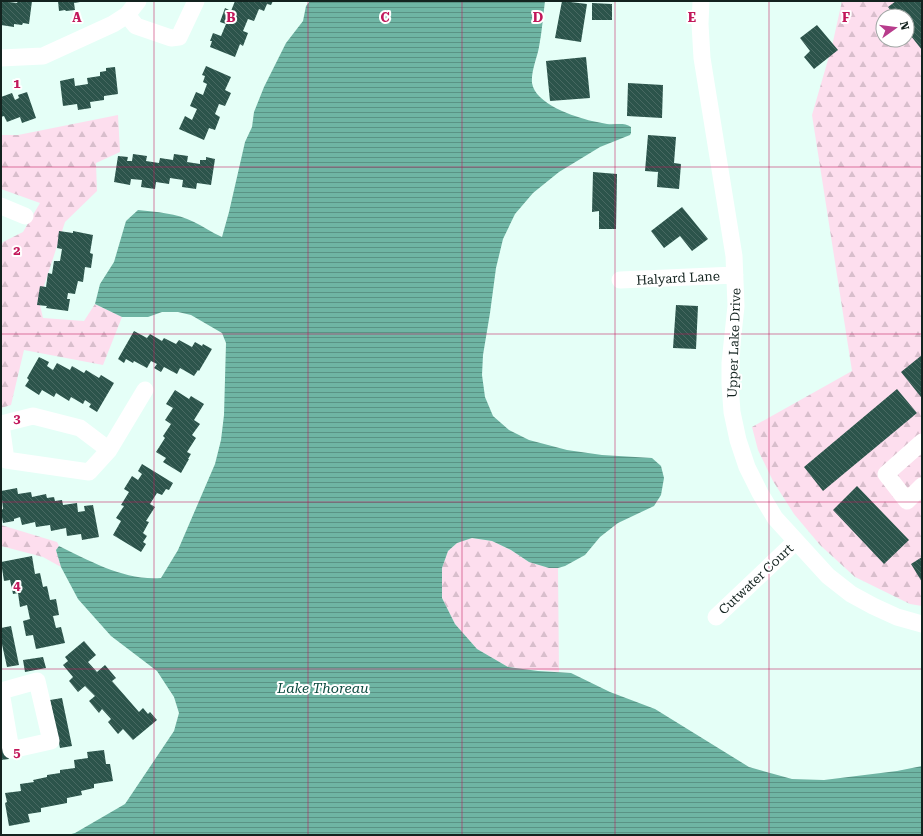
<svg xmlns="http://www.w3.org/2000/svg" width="923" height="836" font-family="'Roboto Serif',serif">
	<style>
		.forest { fill: url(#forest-firs); fill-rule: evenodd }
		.water { fill: url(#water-rules) }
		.building { fill: url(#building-back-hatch) }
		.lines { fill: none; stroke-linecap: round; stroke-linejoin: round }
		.street { stroke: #fff; stroke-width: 17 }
		.grid { fill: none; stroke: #c2185b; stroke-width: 1; stroke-opacity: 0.55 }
		.labels { text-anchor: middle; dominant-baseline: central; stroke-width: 4; stroke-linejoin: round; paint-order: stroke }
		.street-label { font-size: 13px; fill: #13231f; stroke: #fff }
		.water-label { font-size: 14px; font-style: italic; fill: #0c4a3f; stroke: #fff }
		.grid-label { font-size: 13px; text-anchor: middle; font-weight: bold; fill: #c2185b; stroke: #fff; stroke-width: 4; stroke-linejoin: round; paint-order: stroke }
	</style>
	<defs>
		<pattern id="forest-firs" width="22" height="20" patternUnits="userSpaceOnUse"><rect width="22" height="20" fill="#fddeee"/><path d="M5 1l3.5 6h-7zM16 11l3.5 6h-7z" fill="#d8becc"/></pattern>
		<pattern id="water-rules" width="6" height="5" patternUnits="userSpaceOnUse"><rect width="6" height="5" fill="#6fb5a4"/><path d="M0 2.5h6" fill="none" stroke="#5a9385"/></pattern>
		<pattern id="building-back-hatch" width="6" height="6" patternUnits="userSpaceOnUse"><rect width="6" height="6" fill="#2c544b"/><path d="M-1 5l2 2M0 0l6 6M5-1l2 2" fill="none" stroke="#486962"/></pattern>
	</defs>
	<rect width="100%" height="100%" fill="#e5fff7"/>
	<path class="forest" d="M 842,1 L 922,1 L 922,606 L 910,604 L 855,577 L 820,545 L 794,514 L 773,481 L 758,450 L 752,427 L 852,371 L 812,115 L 832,46 ZM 883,16 L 907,16 L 907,40 L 883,40 Z
		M 118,115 L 120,152 L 96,163 L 97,191 L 65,222 L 39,301 L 43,318 L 84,321 L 95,304 L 122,317 L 103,365 L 24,350 L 11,405 L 1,408 L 1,246 L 3,242 L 23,232 L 40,203 L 1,189 L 1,135 L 18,135 Z
		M 1,525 L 57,542 L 59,546 L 56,550 L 61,567 L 43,557 L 1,546 Z
		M 472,538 L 492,541 L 511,550 L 529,562 L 549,568 L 558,568 L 559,672 L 508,667 L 477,649 L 455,624 L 442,598 L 442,568 L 448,551 L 457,543 Z"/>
	<path class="water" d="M 310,1 L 545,1 C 543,16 542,32 539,47 C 537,58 531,71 532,83 C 535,104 575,117 592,121 C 597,122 602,123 607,124 C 616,125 624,122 631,127 L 631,133 L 630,135 L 600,147 L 559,172 L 533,193 L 515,214 L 503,239 L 496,268 L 490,313 L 483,355 L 482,375 L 485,397 L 493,416 L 509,430 L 529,440 L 567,450 L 602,455 L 652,458 L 661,466 L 664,478 L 661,495 L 654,506 L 618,523 L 600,537 L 585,555 L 565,566 L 558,568 L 549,568 L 529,562 L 511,550 L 492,541 L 472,538 L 457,543 L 448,551 L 442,568 L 442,598 L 455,624 L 477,649 L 508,667 L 538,671 L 571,673 L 610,692 L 655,709 L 749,767 L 792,779 L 824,780 L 897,771 L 922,766 L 922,835 L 68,835 L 75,833 L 125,804 L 174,731 L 179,713 L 174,697 L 157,671 L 111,636 L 78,599 L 61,567 L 56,550 L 59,546 C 90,561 125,581 161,578 L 178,550 L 215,464 L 221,440 L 224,415 L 226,343 L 222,333 L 191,315 L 178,312 L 162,312 L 148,317 L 122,317 L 95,304 L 100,284 L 114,262 L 126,221 L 138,210 C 157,212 176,213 194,222 C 203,226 212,233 222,237 L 229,212 L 245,142 L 252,127 L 254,112 L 264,87 L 286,43 L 303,21 L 306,6 Z"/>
	<path class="building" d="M 1,1 L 17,3 L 18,1 L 32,1 L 29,24 L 23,23 L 22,25 L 14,24 L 14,27 L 1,25 Z
		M 58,1 L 80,1 L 80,2 L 74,3 L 75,10 L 66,11 L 65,10 L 59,11 Z
		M 235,1 L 273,1 L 271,5 L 267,4 L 264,11 L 259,9 L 254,21 L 248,19 L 243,31 L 248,33 L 243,46 L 240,44 L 235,57 L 210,47 L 212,41 L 210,41 L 213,33 L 221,36 L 226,24 L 220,22 L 225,8 L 231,11 Z
		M 562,1 L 587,4 L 581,42 L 555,38 Z
		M 896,1 L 922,1 L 922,50 L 907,31 L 907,16 L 895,16 L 888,7 Z
		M 592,3 L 612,4 L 612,20 L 592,20 Z
		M 817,25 L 838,50 L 814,69 L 804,57 L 810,51 L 800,38 Z
		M 586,57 L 590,98 L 550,101 L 546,61 Z
		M 206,66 L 231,77 L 225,90 L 231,93 L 225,106 L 219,104 L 215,114 L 220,117 L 215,130 L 209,128 L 204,140 L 179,129 L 185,116 L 192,120 L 197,109 L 190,106 L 196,92 L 203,95 L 207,84 L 203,82 L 205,76 L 202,75 Z
		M 115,67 L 118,94 L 104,96 L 104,100 L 90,102 L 91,108 L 78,110 L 77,104 L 63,106 L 60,81 L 74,78 L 75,86 L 88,84 L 87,78 L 100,76 L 100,72 L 106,71 L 106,68 Z
		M 628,83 L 663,85 L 662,118 L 627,116 Z
		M 27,92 L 36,118 L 22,123 L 20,117 L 7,122 L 4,116 L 1,117 L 1,97 L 12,93 L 15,100 L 19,98 L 18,95 Z
		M 648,135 L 676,137 L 674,163 L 681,164 L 679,189 L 657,187 L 658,172 L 645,171 Z
		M 133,154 L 147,156 L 146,161 L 159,163 L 160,158 L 173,160 L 174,154 L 188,156 L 187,162 L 200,164 L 200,160 L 206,160 L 206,157 L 215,159 L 211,185 L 197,183 L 196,189 L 182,187 L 183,180 L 170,178 L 169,184 L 156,182 L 155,189 L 141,187 L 142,180 L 131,179 L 130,185 L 114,182 L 118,156 L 128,157 L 127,161 L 132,161 Z
		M 593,172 L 617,174 L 616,229 L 599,229 L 599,211 L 592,212 Z
		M 682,207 L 708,239 L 692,251 L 680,236 L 664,248 L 651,231 Z
		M 59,231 L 73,233 L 73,231 L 93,235 L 90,253 L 93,254 L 91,268 L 85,267 L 83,282 L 78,281 L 75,294 L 68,293 L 67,299 L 70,299 L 68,311 L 46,308 L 47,306 L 37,305 L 40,286 L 46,287 L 48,273 L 52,274 L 54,261 L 60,261 L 62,249 L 57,248 Z
		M 676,305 L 698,306 L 696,349 L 673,348 Z
		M 134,331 L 147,338 L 150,334 L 162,341 L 164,338 L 176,344 L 179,340 L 192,347 L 195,342 L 202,346 L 203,344 L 212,349 L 199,371 L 198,370 L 194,376 L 180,368 L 177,374 L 164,367 L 161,372 L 154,368 L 157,364 L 151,361 L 147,368 L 134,361 L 133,363 L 126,359 L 124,363 L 118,359 Z
		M 922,355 L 922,396 L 921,397 L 901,372 Z
		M 39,357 L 49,362 L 47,366 L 53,370 L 57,363 L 70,370 L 72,366 L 84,373 L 86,370 L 99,378 L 101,375 L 114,383 L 97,412 L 89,407 L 91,404 L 85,400 L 83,404 L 71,397 L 69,401 L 56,393 L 54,397 L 42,390 L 39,395 L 25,386 L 29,380 L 27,378 Z
		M 897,389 L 917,413 L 823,491 L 804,467 Z
		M 175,390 L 189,399 L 191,396 L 204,404 L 194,420 L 200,424 L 192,435 L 196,438 L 187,452 L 191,454 L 188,459 L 189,459 L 181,473 L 163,462 L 166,458 L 156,452 L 165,438 L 163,436 L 171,424 L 165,420 L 173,408 L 166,404 Z
		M 142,464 L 173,483 L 169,490 L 166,489 L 162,495 L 157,493 L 150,504 L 155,507 L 146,521 L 149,522 L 143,533 L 147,536 L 143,542 L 146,544 L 141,552 L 113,535 L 121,521 L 116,518 L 124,506 L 121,505 L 129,492 L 124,489 L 132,476 L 138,480 L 142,474 L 138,471 Z
		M 857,486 L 909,540 L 884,564 L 833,510 Z
		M 17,488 L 18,494 L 31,492 L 32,497 L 46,494 L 47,498 L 54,497 L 55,501 L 62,500 L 63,505 L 77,503 L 78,512 L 85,511 L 84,506 L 93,505 L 99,537 L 82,540 L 81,534 L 67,536 L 66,528 L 51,531 L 50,525 L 36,527 L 35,522 L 22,525 L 20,517 L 14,519 L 14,521 L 3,523 L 1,511 L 1,510 L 3,509 L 1,491 Z
		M 32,556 L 35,574 L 40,573 L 43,587 L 47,586 L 50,600 L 56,599 L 59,615 L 53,616 L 56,628 L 61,627 L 65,643 L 36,649 L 33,635 L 26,636 L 23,621 L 30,619 L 27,605 L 20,607 L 18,593 L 13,594 L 10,580 L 4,581 L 1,562 Z
		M 922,557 L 922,582 L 911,564 Z
		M 11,626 L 19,665 L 7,667 L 1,640 L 1,628 Z
		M 84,641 L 96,655 L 88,662 L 97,672 L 105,665 L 116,678 L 112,681 L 139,712 L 143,708 L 148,714 L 150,712 L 157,720 L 133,740 L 123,729 L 118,734 L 108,722 L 111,719 L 102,709 L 99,713 L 89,701 L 95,696 L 85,686 L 78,692 L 69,681 L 73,677 L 63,665 L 68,661 L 65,657 Z
		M 43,657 L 46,668 L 25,672 L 23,660 Z
		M 62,698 L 72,746 L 60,748 L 50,700 Z
		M 1,721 L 9,759 L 1,760 Z
		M 104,750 L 106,764 L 110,764 L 113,781 L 94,784 L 94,788 L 81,791 L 82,795 L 67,798 L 67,803 L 41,808 L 41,812 L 28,814 L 30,822 L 9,826 L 5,803 L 7,802 L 5,793 L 21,791 L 20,784 L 34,782 L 33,780 L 47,777 L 47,775 L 60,773 L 60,770 L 75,768 L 74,760 L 88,758 L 87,752 Z"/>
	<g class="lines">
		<path class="street" d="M 701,1 L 700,24 L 702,58 L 734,256 L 736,306 L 730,363 L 730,384 L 732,412 L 738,440 L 747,467 L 760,493 L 775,518 L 828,576 L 851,594 L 873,606 L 897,617 L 922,624
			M 127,15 L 136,26 L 171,38 L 179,37 L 196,1
			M 1,58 L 43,56 L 113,24 L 127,15 L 138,1
			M 1,206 L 25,216
			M 620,280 L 735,275
			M 33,416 L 80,428 L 109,450 L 89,472 L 6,460 L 1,424 Z
			M 922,442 L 886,474 L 907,501 L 922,486
			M 109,450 L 145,390
			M 716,617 L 796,541
			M 1,691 L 37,681 L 51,741 L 11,750 L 1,692"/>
	</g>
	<path class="grid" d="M 154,1 L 154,835M 308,1 L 308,835M 462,1 L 462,835M 615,1 L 615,835M 769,1 L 769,835M 1,167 L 922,167M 1,334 L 922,334M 1,502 L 922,502M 1,669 L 922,669"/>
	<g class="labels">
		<g class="street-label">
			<text transform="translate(678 278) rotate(-3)">Halyard Lane</text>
			<text transform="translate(734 343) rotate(-88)">Upper Lake Drive</text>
			<text transform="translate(756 579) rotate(-43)">Cutwater Court</text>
		</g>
		<g class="water-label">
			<text x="323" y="688">Lake Thoreau</text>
		</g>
	</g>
	<g class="grid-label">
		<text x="77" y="22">A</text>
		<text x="231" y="22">B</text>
		<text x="385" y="22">C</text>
		<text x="538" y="22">D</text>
		<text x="692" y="22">E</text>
		<text x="846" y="22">F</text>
		<text x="17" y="88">1</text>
		<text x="17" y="255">2</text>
		<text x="17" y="423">3</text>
		<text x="17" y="590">4</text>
		<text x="17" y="757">5</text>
	</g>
	<rect width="923" height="836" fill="none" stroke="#13231f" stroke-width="4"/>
	<g transform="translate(895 28) rotate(76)"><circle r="19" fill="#ffffff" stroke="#a1a7a5"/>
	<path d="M0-3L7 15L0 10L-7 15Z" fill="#b83c8c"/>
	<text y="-6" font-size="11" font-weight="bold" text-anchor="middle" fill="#13231f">N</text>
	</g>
</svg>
